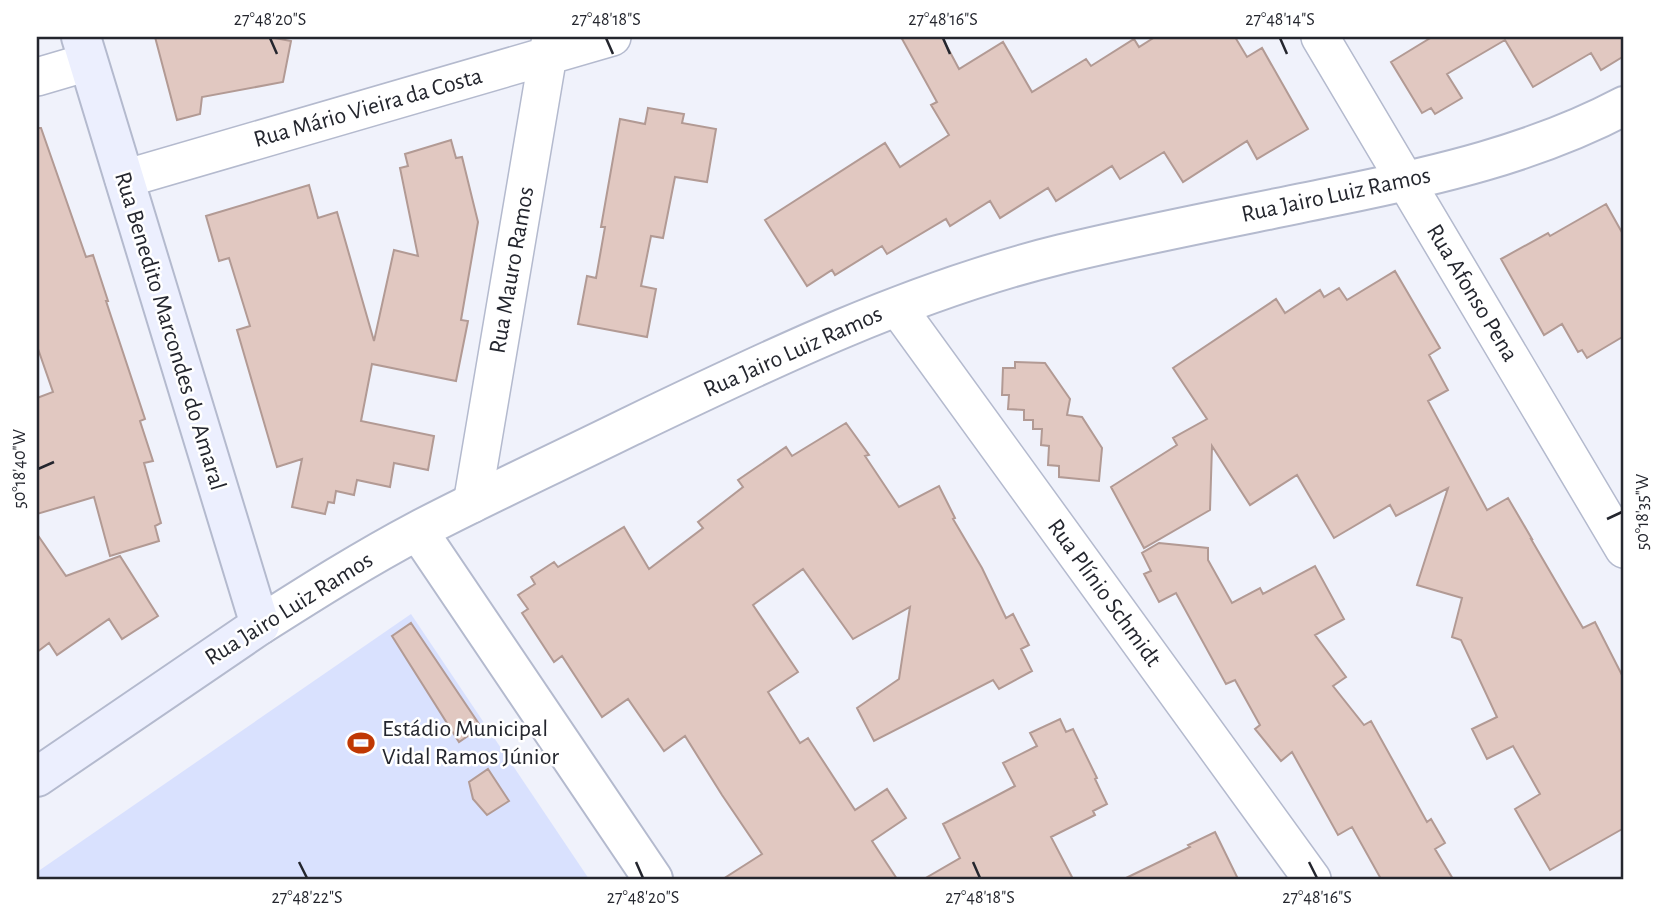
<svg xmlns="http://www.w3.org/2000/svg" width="1661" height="916" font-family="'Alegreya Sans',sans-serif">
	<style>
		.pitch { fill: #d9e1fe }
		.building { fill: #e1c8c1; stroke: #b29a94; stroke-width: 2 }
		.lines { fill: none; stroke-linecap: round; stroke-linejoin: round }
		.minor-casing { stroke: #b4bace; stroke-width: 40 }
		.tertiary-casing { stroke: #b4bace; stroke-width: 42 }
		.secondary-casing { stroke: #b4bace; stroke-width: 42 }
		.minor { stroke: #fff; stroke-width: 37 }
		.tertiary { stroke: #fff; stroke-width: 38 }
		.secondary { stroke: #eceffe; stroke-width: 38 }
		.ticks { fill: none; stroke: #24262e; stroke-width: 2.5 }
		.labels { text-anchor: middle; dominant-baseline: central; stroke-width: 5; stroke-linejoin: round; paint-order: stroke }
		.street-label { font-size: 24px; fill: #24262e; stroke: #fff }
		.poi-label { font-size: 24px; fill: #24262e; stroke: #fff; text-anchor: start }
		.neatline { fill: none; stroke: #24262e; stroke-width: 2.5 }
		.ticks-label { font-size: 18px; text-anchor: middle; fill: #24262e }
	</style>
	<rect width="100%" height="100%" fill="#f0f2fb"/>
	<path class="pitch" d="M 411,614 L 589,879 L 37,879 L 37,872 Z"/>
	<path class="building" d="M 155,37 L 269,37 L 291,41 L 283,82 L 202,97 L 200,114 L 177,120 Z
		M 901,37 L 942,37 L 959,69 L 1003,42 L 1032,92 L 1086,59 L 1091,66 L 1134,39 L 1139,47 L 1155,37 L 1235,37 L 1247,57 L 1262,48 L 1308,129 L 1257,159 L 1247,141 L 1183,182 L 1164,152 L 1120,179 L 1112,166 L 1056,201 L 1048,188 L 1000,218 L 990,201 L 950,226 L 946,219 L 887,254 L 882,246 L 835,275 L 832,270 L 807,286 L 765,220 L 885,143 L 900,167 L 949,135 L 931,105 L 937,102 Z
		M 1432,37 L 1624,37 L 1624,56 L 1601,70 L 1591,53 L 1533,87 L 1505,40 L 1447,74 L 1462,98 L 1435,114 L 1431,108 L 1422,113 L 1391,62 Z
		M 648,108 L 684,114 L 682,123 L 716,129 L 707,182 L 675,177 L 663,238 L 651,236 L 641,286 L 656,289 L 647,337 L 578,324 L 587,276 L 596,278 L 605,227 L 601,227 L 620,119 L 645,124 Z
		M 37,128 L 41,128 L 86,257 L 93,255 L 108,301 L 106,301 L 145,419 L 140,421 L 153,461 L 144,463 L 161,523 L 155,526 L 159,541 L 110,556 L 94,497 L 37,514 L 37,398 L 53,392 L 37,346 Z
		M 451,140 L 456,158 L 462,157 L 478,222 L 461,320 L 468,321 L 456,381 L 372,364 L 361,421 L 434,436 L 428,470 L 394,463 L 390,487 L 357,480 L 354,495 L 336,491 L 334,503 L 328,502 L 325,514 L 292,507 L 302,459 L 277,467 L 237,330 L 250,326 L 229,258 L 219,261 L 206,216 L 309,185 L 318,218 L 337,212 L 374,341 L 394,250 L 418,256 L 400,168 L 408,166 L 405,154 Z
		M 1606,204 L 1624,236 L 1624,336 L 1587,358 L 1582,350 L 1578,352 L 1562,324 L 1544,335 L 1501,259 L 1548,233 L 1550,236 Z
		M 1395,271 L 1440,348 L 1429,355 L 1448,390 L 1428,401 L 1487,510 L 1508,498 L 1532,539 L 1531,539 L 1583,628 L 1595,622 L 1624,679 L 1624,828 L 1550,870 L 1515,809 L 1540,794 L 1513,746 L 1487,759 L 1472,729 L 1497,717 L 1461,640 L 1452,637 L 1462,598 L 1417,585 L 1448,488 L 1396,516 L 1390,505 L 1334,538 L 1297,475 L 1250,505 L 1212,446 L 1210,510 L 1144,548 L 1111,487 L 1177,445 L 1173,438 L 1207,419 L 1173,368 L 1276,299 L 1285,313 L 1320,290 L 1324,297 L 1339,288 L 1347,300 Z
		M 1015,362 L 1045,363 L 1070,399 L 1067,415 L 1082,417 L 1102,448 L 1099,481 L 1059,477 L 1059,466 L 1048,465 L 1049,446 L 1041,445 L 1042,429 L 1033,429 L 1033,420 L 1024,420 L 1024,410 L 1008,409 L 1009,395 L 1002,395 L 1003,368 L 1015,368 Z
		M 846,423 L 869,455 L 865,456 L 899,507 L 939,486 L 955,518 L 953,519 L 982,568 L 1006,618 L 1013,614 L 1029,645 L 1021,649 L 1032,671 L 999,689 L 993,680 L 874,741 L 857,708 L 899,679 L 910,607 L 853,639 L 803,569 L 753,605 L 798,672 L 768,692 L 800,743 L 808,738 L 855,810 L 887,789 L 906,818 L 872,841 L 897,879 L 723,879 L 762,854 L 722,795 L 685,736 L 664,751 L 628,699 L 602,717 L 562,656 L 554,662 L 522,613 L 528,609 L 518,595 L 535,584 L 531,577 L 554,562 L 558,567 L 624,527 L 649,569 L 703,528 L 698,522 L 743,487 L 738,480 L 786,447 L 792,456 Z
		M 37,534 L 66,576 L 120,556 L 158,616 L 122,639 L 109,619 L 57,655 L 49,643 L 37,652 Z
		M 1159,543 L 1208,548 L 1208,560 L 1232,603 L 1260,588 L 1263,594 L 1315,566 L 1344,619 L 1315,635 L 1346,677 L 1333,686 L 1364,725 L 1371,721 L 1427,822 L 1431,819 L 1445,843 L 1435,849 L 1453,879 L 1381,879 L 1352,827 L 1338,835 L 1292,752 L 1281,761 L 1255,729 L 1260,725 L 1235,680 L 1226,684 L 1176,593 L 1159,602 L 1144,574 L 1151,571 L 1142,553 Z
		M 411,623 L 481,727 L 459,742 L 392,636 Z
		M 1060,719 L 1066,732 L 1073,729 L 1097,778 L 1095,779 L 1107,804 L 1093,811 L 1095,815 L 1051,837 L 1073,879 L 924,879 L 960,858 L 943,824 L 1015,786 L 1003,763 L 1037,746 L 1030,733 Z
		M 488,769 L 509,801 L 487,815 L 473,799 L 469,782 Z
		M 1215,832 L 1238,879 L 1124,879 L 1190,847 L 1188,845 Z"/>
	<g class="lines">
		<g class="minor-casing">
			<path id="minor" d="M 1320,37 L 1624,549
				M 37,77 L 88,62
				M 124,179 L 612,37
				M 897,307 L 1312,879
				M 472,504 L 551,37"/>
		</g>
		<g class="tertiary-casing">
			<path id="tertiary" d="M 418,531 L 653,879
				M 260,625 C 312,592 364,559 419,530 C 488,494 560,461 631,426 C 770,359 911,291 1062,254 C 1153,232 1245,215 1336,196 C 1435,176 1535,153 1624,106"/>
		</g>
		<g class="secondary-casing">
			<path id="secondary" d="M 37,777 L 260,625 L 81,37"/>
		</g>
		<use href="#minor" class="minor"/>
		<use href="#tertiary" class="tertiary"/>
		<use href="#secondary" class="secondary"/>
	</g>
	<path class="ticks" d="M 270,38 L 277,54M 606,38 L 613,54M 943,38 L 950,54M 1280,38 L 1287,54M 38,469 L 54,462M 1607,519 L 1622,512M 299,862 L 307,878M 636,862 L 643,878M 973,862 L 980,878M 1309,862 L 1317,878"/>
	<defs>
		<g id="stadium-bare" transform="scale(2.1)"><path d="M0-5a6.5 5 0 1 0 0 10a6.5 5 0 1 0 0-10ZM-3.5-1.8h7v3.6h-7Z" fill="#c03804" stroke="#fff" stroke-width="2.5" paint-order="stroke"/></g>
	</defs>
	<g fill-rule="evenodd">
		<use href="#stadium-bare" x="361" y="743"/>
	</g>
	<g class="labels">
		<g class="street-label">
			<text transform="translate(368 108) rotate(-16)">Rua Mário Vieira da Costa</text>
			<text transform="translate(1336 195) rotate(-12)">Rua Jairo Luiz Ramos</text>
			<text transform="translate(512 270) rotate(-80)">Rua Mauro Ramos</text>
			<text transform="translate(1472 293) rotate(59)">Rua Afonso Pena</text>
			<text transform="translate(170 331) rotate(73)">Rua Benedito Marcondes do Amaral</text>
			<text transform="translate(793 352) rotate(-24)">Rua Jairo Luiz Ramos</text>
			<text transform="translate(1104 593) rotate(54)">Rua Plínio Schmidt</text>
			<text transform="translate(289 609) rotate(-32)">Rua Jairo Luiz Ramos</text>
		</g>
		<g class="poi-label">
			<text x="382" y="729">Estádio Municipal<tspan x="382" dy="28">Vidal Ramos Júnior</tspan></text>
		</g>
	</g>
	<rect width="1661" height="916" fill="none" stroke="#ffffff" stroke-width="77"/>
	<rect x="38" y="38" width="1584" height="840" class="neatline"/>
	<g class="ticks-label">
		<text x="270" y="25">27°48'20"S</text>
		<text x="606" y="25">27°48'18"S</text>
		<text x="943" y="25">27°48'16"S</text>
		<text x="1280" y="25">27°48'14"S</text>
		<text transform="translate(19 469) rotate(-90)" y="6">50°18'40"W</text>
		<text transform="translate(1642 512) rotate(-90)" y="6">50°18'35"W</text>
		<text x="307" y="903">27°48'22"S</text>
		<text x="643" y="903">27°48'20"S</text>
		<text x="980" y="903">27°48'18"S</text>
		<text x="1317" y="903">27°48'16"S</text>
	</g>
</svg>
